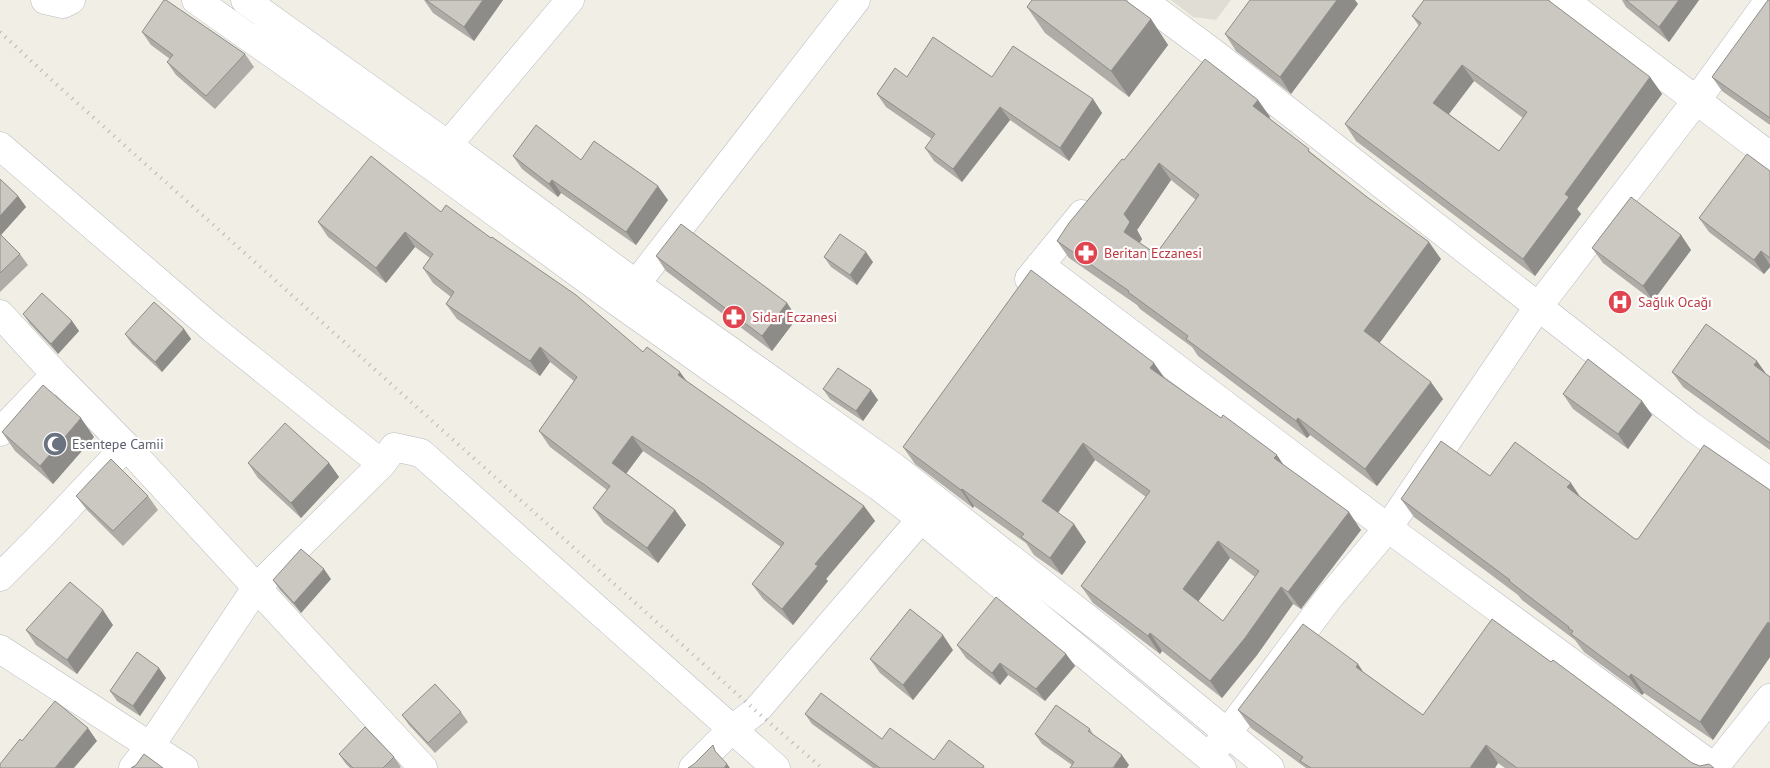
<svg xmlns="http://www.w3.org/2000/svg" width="1770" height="768" font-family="'PT Sans',sans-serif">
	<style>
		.education { fill: #e0ded4 }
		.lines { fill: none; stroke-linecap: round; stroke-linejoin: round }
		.minor-casing { stroke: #b8bbc0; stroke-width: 29 }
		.minor { stroke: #fff; stroke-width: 28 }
		.rail { stroke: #b6b7b8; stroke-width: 4; stroke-dasharray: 1 6; stroke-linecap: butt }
		.wall { fill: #afaca7; fill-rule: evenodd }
		.shaded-wall { fill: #8e8c88 }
		.building { fill: #cbc8c2; stroke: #8e8c88; fill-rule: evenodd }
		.labels { text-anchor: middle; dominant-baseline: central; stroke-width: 4.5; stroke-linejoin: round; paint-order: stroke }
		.health-label { font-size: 14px; fill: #be3a42; stroke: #fff; text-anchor: start }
		.worship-label { font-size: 14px; fill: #5b616d; stroke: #fff; text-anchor: start }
	</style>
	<rect width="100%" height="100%" fill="#f0eee5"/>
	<path class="education" d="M 1171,0 L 1231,0 L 1216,20 L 1193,17 Z"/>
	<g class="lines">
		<g class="minor-casing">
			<path id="minor" d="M 45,0 L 63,4 L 71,0
				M 196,0 L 433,167 L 619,303 L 878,486 L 921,519 L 1222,768
				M 245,0 L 448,145 L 636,284 L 894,467 L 1116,641 L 1270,768
				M 1142,0 L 1215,54 L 1691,426 L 1770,482
				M 1564,0 L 1770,156
				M 0,146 L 213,329 L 382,464 L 394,447 L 421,453 L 776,768
				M 439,159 L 448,145 L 570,0
				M 1040,265 L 1388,528 L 1715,768
				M 1029,279 L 1082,214
				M 636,284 L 856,0
				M 0,314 L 55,374 L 126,446 L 423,768
				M 0,432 L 49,381
				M 0,577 L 37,540 L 126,446
				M 0,649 L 184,768
				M 1216,748 L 1328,599 L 1388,528 L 1538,307 L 1696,101 L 1769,0
				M 133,768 L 151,745 L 256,588 L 382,464
				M 693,768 L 731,730 L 756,711 L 921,519
				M 1714,768 L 1770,698"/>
		</g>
		<use href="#minor" class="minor"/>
		<path class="rail" d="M 0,32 L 55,83 L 756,711 L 822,768"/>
	</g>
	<path class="wall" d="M 424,0 L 503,0 L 474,41 L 433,13 Z
		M 1622,0 L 1699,0 L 1669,42 L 1626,7 Z
		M 1770,0 L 1770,125 L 1722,91 L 1712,77 Z
		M 1358,4 L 1291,94 L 1236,51 L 1225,34 Z
		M 1027,7 L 1151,19 L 1168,45 L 1129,97 L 1045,33 Z
		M 1412,16 L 1650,77 L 1662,94 L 1577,209 L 1581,214 L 1535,276 L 1356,141 L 1345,124 L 1419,26 ZM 1474,81 L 1523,118 L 1499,151 L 1449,114 Z
		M 142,32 L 245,54 L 254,67 L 215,109 L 176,75 L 167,62 L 170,59 L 151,45 Z
		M 907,77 L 992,77 L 1093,99 L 1102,113 L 1069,161 L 1010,120 L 962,182 L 934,161 L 925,148 L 932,139 L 886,107 L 877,94 Z
		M 1258,100 L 1270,117 L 1269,118 L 1441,259 L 1379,343 L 1443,399 L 1377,486 L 1310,435 L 1307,438 L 1198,356 L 1192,347 L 1140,309 L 1137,305 L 1069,258 L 1057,241 L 1124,160 ZM 1171,180 L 1196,200 L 1156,254 L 1140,243 L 1142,239 L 1137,230 Z
		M 513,156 L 581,160 L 668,200 L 636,245 L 561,193 L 558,197 L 522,169 Z
		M 1770,171 L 1770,267 L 1764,274 L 1709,232 L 1699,218 Z
		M 0,179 L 18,196 L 26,207 L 1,235 L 20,254 L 28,265 L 0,292 Z
		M 441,212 L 687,382 L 864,506 L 875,521 L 826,579 L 828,581 L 793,625 L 763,599 L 752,584 L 781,547 L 715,500 L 643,451 L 626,473 L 675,510 L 686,525 L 658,563 L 604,523 L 593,508 L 607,490 L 550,447 L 539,431 L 574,381 L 550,362 L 540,376 L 457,319 L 446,304 L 451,297 L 433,283 L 423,268 L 430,258 L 415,247 L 386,283 L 328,237 L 318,222 Z
		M 1681,235 L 1691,250 L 1653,301 L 1603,263 L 1592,248 Z
		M 656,256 L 787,303 L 797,318 L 772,351 L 666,271 Z
		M 824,257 L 873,262 L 857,285 L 831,267 Z
		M 23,314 L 72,321 L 79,331 L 58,354 L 30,324 Z
		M 184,329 L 191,339 L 162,372 L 132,344 L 125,334 Z
		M 1672,372 L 1766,374 L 1770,377 L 1770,450 L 1683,387 Z
		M 1164,378 L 1283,465 L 1361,530 L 1301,609 L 1293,604 L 1257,655 L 1222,698 L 1162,651 L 1160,654 L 1093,603 L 1081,586 L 1146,497 L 1095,460 L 1058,513 L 1086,542 L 1062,575 L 1034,555 L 1026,543 L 974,506 L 973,508 L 915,464 L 903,447 ZM 1230,558 L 1255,577 L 1223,621 L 1198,601 Z
		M 823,389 L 878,400 L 863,421 L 830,399 Z
		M 1563,394 L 1642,401 L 1652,415 L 1628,449 L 1573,409 Z
		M 2,432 L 94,437 L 53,484 L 15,451 Z
		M 248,463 L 329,463 L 339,477 L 301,518 L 258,478 Z
		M 1770,490 L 1770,657 L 1713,740 L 1644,693 L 1642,695 L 1584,652 L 1575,640 L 1522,600 L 1518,595 L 1414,517 L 1401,499 L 1581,497 L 1635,539 L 1638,539 Z
		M 76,496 L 148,496 L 158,510 L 123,546 L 87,510 Z
		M 331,579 L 301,613 L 280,590 L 273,580 Z
		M 113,625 L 77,674 L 36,645 L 26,630 Z
		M 957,645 L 1066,654 L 1075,666 L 1045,701 L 1008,675 L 1000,685 L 966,658 Z
		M 953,650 L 913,700 L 880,673 L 870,659 Z
		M 1363,672 L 1423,715 L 1692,763 L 1700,766 L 1714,768 L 1505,768 L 1498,763 L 1495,768 L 1306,768 L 1251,728 L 1238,710 Z
		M 166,678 L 140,716 L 117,701 L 110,691 Z
		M 461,712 L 468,722 L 435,753 L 409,725 L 402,715 Z
		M 805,714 L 882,739 L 934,760 L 986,768 L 873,768 L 812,724 Z
		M 1090,729 L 1094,736 L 1129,765 L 1072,765 L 1042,744 L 1035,734 Z
		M 339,754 L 394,757 L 401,767 L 400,768 L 350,768 L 346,764 Z"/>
	<path class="shaded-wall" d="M 483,0 L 503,0 L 474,41 L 464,27 Z
		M 1337,0 L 1355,0 L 1358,4 L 1291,94 L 1280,77 Z
		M 1679,0 L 1699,0 L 1669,42 L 1659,27 Z
		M 1151,19 L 1168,45 L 1129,97 L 1111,71 Z
		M 1462,65 L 1474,81 L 1445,119 L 1433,103 Z
		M 1650,77 L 1662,94 L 1577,209 L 1581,214 L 1535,276 L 1523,259 L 1565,194 Z
		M 1093,99 L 1102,113 L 1069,161 L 1060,148 Z
		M 1258,100 L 1270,117 L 1265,123 L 1253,106 Z
		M 1000,107 L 1010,120 L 962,182 L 953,169 Z
		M 1159,163 L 1171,180 L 1137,230 L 1142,239 L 1135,249 L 1124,232 L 1124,214 Z
		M 552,180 L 561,193 L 558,197 L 549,184 Z
		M 658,186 L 668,200 L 636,245 L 626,232 Z
		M 18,196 L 26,207 L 0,236 L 0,216 Z
		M 405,232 L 415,247 L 386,283 L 376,268 Z
		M 1681,235 L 1691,250 L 1653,301 L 1643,286 Z
		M 1429,242 L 1441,259 L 1376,348 L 1364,331 Z
		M 1761,251 L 1770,265 L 1770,267 L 1764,274 L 1754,260 Z
		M 866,252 L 873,262 L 857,285 L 850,275 Z
		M 787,303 L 797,318 L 772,351 L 762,336 Z
		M 72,321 L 79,331 L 58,354 L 51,344 Z
		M 184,329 L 191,339 L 162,372 L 155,362 Z
		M 540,347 L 550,362 L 540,376 L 530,361 Z
		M 1757,361 L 1767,375 L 1754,365 Z
		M 1154,363 L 1166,380 L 1150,368 Z
		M 680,372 L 691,387 L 678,375 Z
		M 1431,382 L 1443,399 L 1377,486 L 1365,469 Z
		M 871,390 L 878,400 L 863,421 L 856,411 Z
		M 1642,401 L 1652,415 L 1628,449 L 1618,434 Z
		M 81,418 L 94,437 L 53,484 L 40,466 Z
		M 1298,418 L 1310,435 L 1307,438 L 1296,421 Z
		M 632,436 L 643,451 L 623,478 L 612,463 Z
		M 1083,443 L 1095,460 L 1054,518 L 1042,501 Z
		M 1277,455 L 1289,473 L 1274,458 Z
		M 329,463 L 339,477 L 301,518 L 291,503 Z
		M 1571,483 L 1583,501 L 1567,487 Z
		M 962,489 L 974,506 L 973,508 L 961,490 Z
		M 864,506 L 875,521 L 826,579 L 828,581 L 793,625 L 782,609 L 815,564 Z
		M 675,510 L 686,525 L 658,563 L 647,548 Z
		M 1349,512 L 1361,530 L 1301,609 L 1288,592 Z
		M 1074,524 L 1086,542 L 1062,575 L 1050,558 Z
		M 1218,541 L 1230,558 L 1195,606 L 1183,589 Z
		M 324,569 L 331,579 L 301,613 L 294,603 Z
		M 1281,587 L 1293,604 L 1257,655 L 1222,698 L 1210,681 Z
		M 103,610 L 113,625 L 77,674 L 67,660 Z
		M 1768,622 L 1770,625 L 1770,657 L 1713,740 L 1700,722 Z
		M 1150,633 L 1162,651 L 1160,654 L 1148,636 Z
		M 943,635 L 953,650 L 913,700 L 903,685 Z
		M 1066,654 L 1075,666 L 1045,701 L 1036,689 Z
		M 1000,663 L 1008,675 L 1000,685 L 992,673 Z
		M 1358,664 L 1370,682 L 1356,667 Z
		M 159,668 L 166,678 L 140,716 L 133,706 Z
		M 1631,674 L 1644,693 L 1642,695 L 1629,677 Z
		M 88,728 L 97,741 L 74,768 L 55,768 Z
		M 1486,745 L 1498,763 L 1495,768 L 1470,768 Z
		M 1122,755 L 1129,765 L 1127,768 L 1113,768 Z
		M 727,764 L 730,768 L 724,768 Z"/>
	<path class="building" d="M 164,0 L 166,0 L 245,54 L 206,96 L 167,62 L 173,55 L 142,32 Z
		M 426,0 L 483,0 L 464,27 Z
		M 1032,0 L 1125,0 L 1151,19 L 1111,71 L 1027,7 Z
		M 1250,0 L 1337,0 L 1280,77 L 1225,34 Z
		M 1424,0 L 1548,0 L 1650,77 L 1565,194 L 1569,197 L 1523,259 L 1345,124 L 1421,23 L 1412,16 ZM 1462,65 L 1527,112 L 1499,151 L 1433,103 Z
		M 1626,0 L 1679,0 L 1659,27 Z
		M 1768,0 L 1770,0 L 1770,118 L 1712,77 Z
		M 933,37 L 992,77 L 1013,46 L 1093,99 L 1060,148 L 1000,107 L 953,169 L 925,148 L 935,134 L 877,94 L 895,68 L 907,77 Z
		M 1205,59 L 1258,100 L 1253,106 L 1309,149 L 1308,151 L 1367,197 L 1429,242 L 1364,331 L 1431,382 L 1365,469 L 1298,418 L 1296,421 L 1186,339 L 1188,336 L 1128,292 L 1129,291 L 1057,241 L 1069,223 L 1122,159 L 1124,160 ZM 1159,163 L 1199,195 L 1156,254 L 1124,232 L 1130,222 L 1124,214 Z
		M 536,125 L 581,160 L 594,141 L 658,186 L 626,232 L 552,180 L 549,184 L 513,156 Z
		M 1747,154 L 1770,171 L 1770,258 L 1761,251 L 1754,260 L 1699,218 Z
		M 371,156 L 441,212 L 446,205 L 491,238 L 492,237 L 576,295 L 643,352 L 647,347 L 680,372 L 678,375 L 864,506 L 815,564 L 818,566 L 782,609 L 752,584 L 784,543 L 705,485 L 632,436 L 612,463 L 675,510 L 647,548 L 593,508 L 610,486 L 539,431 L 577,377 L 540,347 L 530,361 L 446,304 L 454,292 L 423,268 L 433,254 L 405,232 L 376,268 L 318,222 Z
		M 0,179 L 18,196 L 0,216 Z
		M 1631,197 L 1681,235 L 1643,286 L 1592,248 Z
		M 681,224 L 787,303 L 762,336 L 656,256 Z
		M 0,234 L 20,254 L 0,273 Z
		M 840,234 L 866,252 L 850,275 L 824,257 Z
		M 1031,270 L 1154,363 L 1150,368 L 1221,418 L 1223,415 L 1277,455 L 1274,458 L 1349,512 L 1288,592 L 1281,587 L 1245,638 L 1210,681 L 1150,633 L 1148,636 L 1081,586 L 1150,491 L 1083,443 L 1042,501 L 1074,524 L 1050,558 L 1021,537 L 1024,534 L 962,489 L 961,490 L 903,447 ZM 1218,541 L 1259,571 L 1223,621 L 1183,589 Z
		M 42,293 L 72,321 L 51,344 L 23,314 Z
		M 154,302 L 184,329 L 155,362 L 125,334 Z
		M 1706,324 L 1757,361 L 1754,365 L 1770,377 L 1770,443 L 1672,372 Z
		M 1588,359 L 1642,401 L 1618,434 L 1563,394 Z
		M 838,368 L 871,390 L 856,411 L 823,389 Z
		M 43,385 L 81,418 L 40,466 L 2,432 Z
		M 285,423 L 329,463 L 291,503 L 248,463 Z
		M 1441,441 L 1490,476 L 1515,442 L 1571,483 L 1567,487 L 1635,539 L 1638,539 L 1704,445 L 1770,490 L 1770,624 L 1768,622 L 1700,722 L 1631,674 L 1629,677 L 1571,634 L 1573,631 L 1568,628 L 1569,627 L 1509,581 L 1510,580 L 1401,499 Z
		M 111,459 L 148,496 L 113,531 L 76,496 Z
		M 301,549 L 324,569 L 294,603 L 273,580 Z
		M 70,582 L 103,610 L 67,660 L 26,630 Z
		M 996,597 L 1066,654 L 1036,689 L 1000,663 L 992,673 L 957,645 Z
		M 910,609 L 943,635 L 903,685 L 870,659 Z
		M 1492,619 L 1551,662 L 1553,660 L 1692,763 L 1700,766 L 1709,764 L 1714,768 L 1517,768 L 1486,745 L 1470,768 L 1311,768 L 1300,761 L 1303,757 L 1238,710 L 1303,624 L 1358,664 L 1356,667 L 1423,715 Z
		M 137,652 L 159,668 L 133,706 L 110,691 Z
		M 435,684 L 461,712 L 428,743 L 402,715 Z
		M 821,693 L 882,739 L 890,728 L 934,760 L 949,740 L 984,766 L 983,768 L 880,768 L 805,714 Z
		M 55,701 L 88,728 L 55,768 L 0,768 L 0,764 L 20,739 L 22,741 Z
		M 1056,705 L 1090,729 L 1088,731 L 1122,755 L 1113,768 L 1070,768 L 1074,762 L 1035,734 Z
		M 365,727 L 394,757 L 383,768 L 353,768 L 339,754 Z
		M 713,745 L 715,751 L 727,764 L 724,768 L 688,768 L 694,764 Z
		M 144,754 L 163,768 L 131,768 L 136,765 Z"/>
	<defs>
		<g id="pharmacy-disc" transform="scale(1.25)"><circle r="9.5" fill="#e0444e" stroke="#fff"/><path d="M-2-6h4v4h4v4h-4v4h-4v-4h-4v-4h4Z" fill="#fff"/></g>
		<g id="hospital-disc" transform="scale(1.25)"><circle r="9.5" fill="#e0444e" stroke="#fff"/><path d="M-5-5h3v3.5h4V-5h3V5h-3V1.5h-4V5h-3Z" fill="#fff"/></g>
		<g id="mosque-disc" transform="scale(1.25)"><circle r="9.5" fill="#6b7280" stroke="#fff"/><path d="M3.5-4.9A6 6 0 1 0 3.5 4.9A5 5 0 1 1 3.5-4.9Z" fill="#fff"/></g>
	</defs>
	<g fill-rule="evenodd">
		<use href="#pharmacy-disc" x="1086" y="253"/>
		<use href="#hospital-disc" x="1620" y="302"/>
		<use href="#pharmacy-disc" x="734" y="317"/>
		<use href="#mosque-disc" x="55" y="444"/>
	</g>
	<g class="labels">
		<g class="health-label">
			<text x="1104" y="253">Beritan Eczanesi</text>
			<text x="1638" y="302">Sağlık Ocağı</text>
			<text x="752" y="317">Sidar Eczanesi</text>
		</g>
		<g class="worship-label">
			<text x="72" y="444">Esentepe Camii</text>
		</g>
	</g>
</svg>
